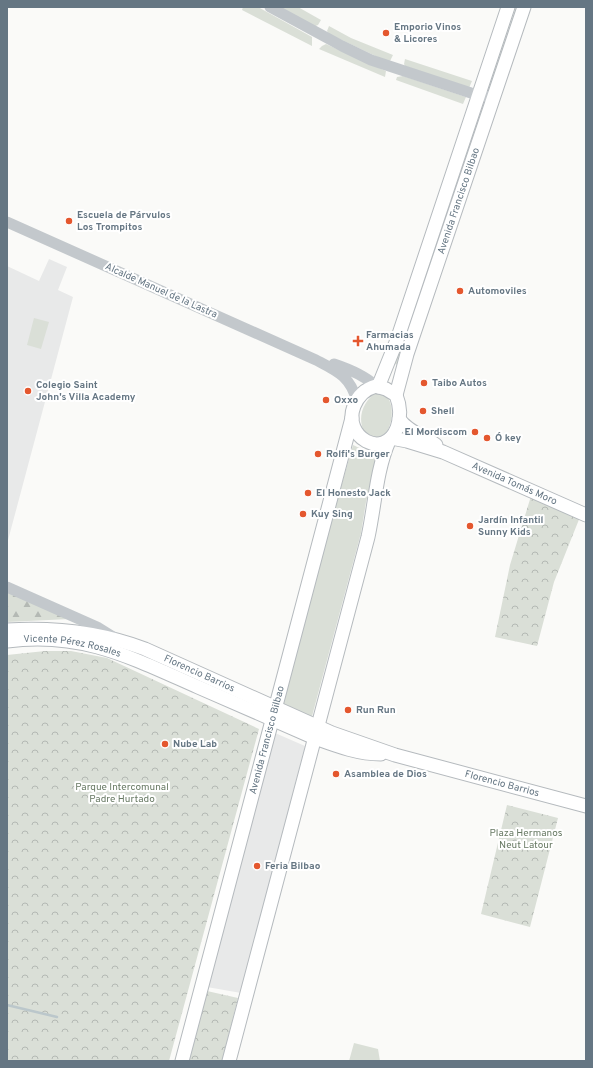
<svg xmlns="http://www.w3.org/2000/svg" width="593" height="1068" font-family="Overpass,sans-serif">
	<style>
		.built { fill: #e8e9e9 }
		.green { fill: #dadfd7 }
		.forest { fill: url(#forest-firs) }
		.park { fill: url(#park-crowns) }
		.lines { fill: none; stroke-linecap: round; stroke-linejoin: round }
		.stream { stroke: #bbc7cb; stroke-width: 2.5 }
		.major-casing { stroke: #b5babe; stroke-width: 15 }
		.minor { stroke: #c3c8cc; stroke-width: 11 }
		.major { stroke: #fff; stroke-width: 13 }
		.poi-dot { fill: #e4572e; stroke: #fff; stroke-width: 1.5 }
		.labels { text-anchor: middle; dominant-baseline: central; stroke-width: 4; stroke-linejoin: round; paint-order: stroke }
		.poi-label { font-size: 10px; font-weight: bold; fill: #657683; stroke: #fff; text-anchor: start }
		.street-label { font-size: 10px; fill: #657683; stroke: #fff }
		.park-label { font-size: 10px; fill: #687a64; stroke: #fff }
	</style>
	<defs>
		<pattern id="forest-firs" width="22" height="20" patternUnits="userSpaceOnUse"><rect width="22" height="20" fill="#dadfd7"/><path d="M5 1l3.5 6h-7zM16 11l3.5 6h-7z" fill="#b4b9b4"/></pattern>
		<pattern id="park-crowns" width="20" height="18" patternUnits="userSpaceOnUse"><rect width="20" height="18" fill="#dadfd7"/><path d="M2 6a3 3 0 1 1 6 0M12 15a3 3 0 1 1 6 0" fill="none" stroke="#b4b9b4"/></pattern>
	</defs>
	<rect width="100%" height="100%" fill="#fafaf8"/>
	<path class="built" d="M 49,259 L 67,267 L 58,290 L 73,297 L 7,544 L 7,266 L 39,281 Z
		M 275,733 L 305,746 L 241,993 L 207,987 Z"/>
	<path class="green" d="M 243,7 L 258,7 L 312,37 L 312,46 L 242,10 Z
		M 276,7 L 298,7 L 321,20 L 318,25 L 313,27 Z
		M 516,7 L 519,7 L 398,365 L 395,364 Z
		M 329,26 L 351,38 L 393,55 L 390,61 L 384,60 L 329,34 L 327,31 Z
		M 326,44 L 386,71 L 385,77 L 319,49 L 322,46 Z
		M 405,59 L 472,81 L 469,88 L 405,66 L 404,64 Z
		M 403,76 L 466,97 L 463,104 L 396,80 L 397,77 Z
		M 34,318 L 49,322 L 41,349 L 27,345 Z
		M 377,392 C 381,393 385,395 388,398 C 395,408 392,432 381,437 C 379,438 377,438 375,438 L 364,432 C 357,417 363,401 377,392 Z
		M 353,445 L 368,452 L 379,451 L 366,502 L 361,533 L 311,720 L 282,707 L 319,564 Z
		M 354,1043 L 378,1049 L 380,1061 L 349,1061 Z"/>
	<path class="forest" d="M 7,592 L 70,619 L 7,622 Z"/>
	<path class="park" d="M 531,496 L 580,517 L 554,582 L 537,646 L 495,637 L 510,565 Z
		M 45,651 L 71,651 L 107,658 L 259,729 L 169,1061 L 7,1061 L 7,655 Z
		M 507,805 L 558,818 L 530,927 L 481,914 Z
		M 207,991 L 238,998 L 222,1061 L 188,1061 Z"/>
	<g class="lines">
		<path class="stream" d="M 7,1005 L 57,1017"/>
		<g class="major-casing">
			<g id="major">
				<path d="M 376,386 L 386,389 L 396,395 C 400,405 401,417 397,428 C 384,461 342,437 354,406 C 358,396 365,389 376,386 Z"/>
				<path d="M 378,387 L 397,340 L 508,7"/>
				<path id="s1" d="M 396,395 L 407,354 L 524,7"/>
				<path d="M 399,419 C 408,432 424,436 436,445"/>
				<path id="s2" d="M 391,438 L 407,441 L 443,452 L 586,515"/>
				<path id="s3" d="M 7,630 C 55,627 100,632 145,649 L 332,733 L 395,755 L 586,806"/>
				<path id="s4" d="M 7,641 C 82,631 132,658 198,687 C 237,704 276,721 315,738 C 337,746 358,754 381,754"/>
				<path id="s5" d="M 182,1061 L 352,418"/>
				<path d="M 229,1061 L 368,537 C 375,505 376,471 389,441"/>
			</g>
		</g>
		<path class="minor" d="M 270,7 L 342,46 L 371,60 L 471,93 L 494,98
			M 7,222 L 316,360 C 337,371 350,376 357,401
			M 334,364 C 349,369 364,375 376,386
			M 7,587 L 97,627 L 113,637"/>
		<use href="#major" class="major"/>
	</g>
	<g class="poi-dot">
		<circle cx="386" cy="33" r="4"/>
		<circle cx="69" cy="221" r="4"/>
		<circle cx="460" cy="291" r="4"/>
		<path d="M356 335h4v4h4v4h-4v4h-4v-4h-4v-4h4z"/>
		<circle cx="424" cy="383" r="4"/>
		<circle cx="28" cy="391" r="4"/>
		<circle cx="326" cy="400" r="4"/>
		<circle cx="423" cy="411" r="4"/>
		<circle cx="475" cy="432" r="4"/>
		<circle cx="487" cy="438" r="4"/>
		<circle cx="318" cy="454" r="4"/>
		<circle cx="308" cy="493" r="4"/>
		<circle cx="303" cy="514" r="4"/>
		<circle cx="470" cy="526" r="4"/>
		<circle cx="348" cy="710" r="4"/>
		<circle cx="165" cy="744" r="4"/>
		<circle cx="336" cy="774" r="4"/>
		<circle cx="257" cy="866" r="4"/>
	</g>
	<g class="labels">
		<g class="poi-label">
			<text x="394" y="27">Emporio Vinos<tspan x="394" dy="12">&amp; Licores</tspan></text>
			<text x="77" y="215">Escuela de Párvulos<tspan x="77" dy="12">Los Trompitos</tspan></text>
			<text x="468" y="291">Automoviles</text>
			<text x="366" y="335">Farmacias<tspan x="366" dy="12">Ahumada</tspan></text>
			<text x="432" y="383">Taibo Autos</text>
			<text x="36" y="385">Colegio Saint<tspan x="36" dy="12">John's Villa Academy</tspan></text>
			<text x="334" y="400">Oxxo</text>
			<text x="431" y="411">Shell</text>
			<text x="467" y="432" text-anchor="end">El Mordiscom</text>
			<text x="495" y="438">Ó key</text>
			<text x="326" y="454">Rolfi's Burger</text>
			<text x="316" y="493">El Honesto Jack</text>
			<text x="311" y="514">Kuy Sing</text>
			<text x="478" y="520">Jardín Infantil<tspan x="478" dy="12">Sunny Kids</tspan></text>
			<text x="356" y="710">Run Run</text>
			<text x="173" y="744">Nube Lab</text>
			<text x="344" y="774">Asamblea de Dios</text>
			<text x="265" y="866">Feria Bilbao</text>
		</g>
		<g class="street-label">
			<text stroke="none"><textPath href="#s1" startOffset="204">Avenida Francisco Bilbao</textPath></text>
			<text transform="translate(161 291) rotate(24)">Alcalde Manuel de la Lastra</text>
			<text stroke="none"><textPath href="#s2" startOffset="132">Avenida Tomás Moro</textPath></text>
			<text stroke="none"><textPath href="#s4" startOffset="66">Vicente Pérez Rosales</textPath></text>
			<text stroke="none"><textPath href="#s3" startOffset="200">Florencio Barrios</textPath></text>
			<text stroke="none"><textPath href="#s5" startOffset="332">Avenida Francisco Bilbao</textPath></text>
			<text stroke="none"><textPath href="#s3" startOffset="523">Florencio Barrios</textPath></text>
		</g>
		<g class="park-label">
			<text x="122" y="787">Parque Intercomunal<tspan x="122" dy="12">Padre Hurtado</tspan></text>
			<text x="526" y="833">Plaza Hermanos<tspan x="526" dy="12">Neut Latour</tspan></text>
		</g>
	</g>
	<rect width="593" height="1068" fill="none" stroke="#657683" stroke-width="16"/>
</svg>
